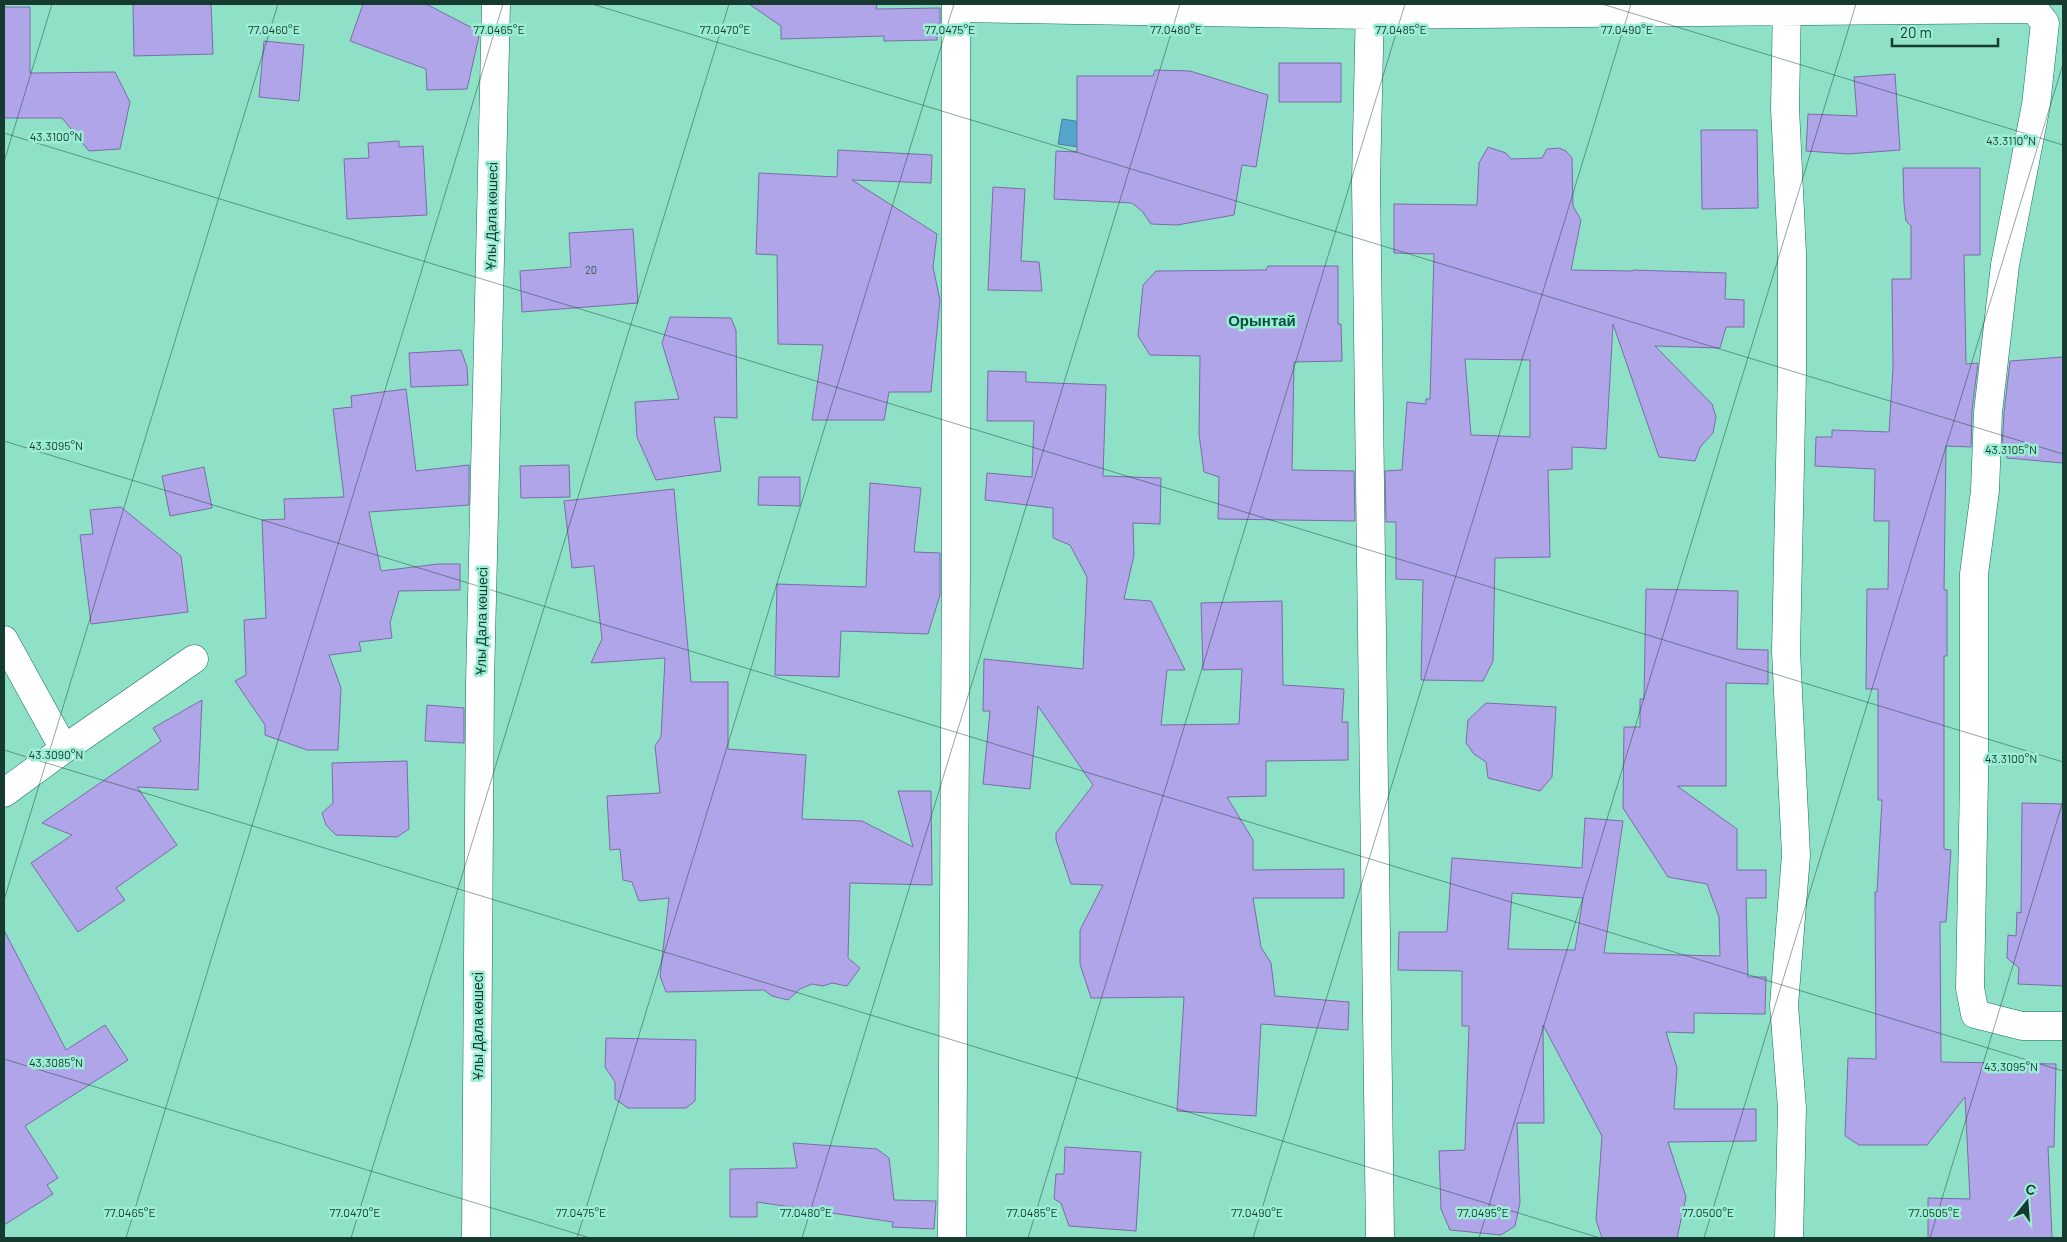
<svg xmlns="http://www.w3.org/2000/svg" width="2067" height="1242" font-family="Barlow,sans-serif">
	<style>
		.water { fill: #55a4cc; stroke: #42849d }
		.building { fill: #b1a5e9; stroke: #796da7; fill-rule: evenodd }
		.lines { fill: none; stroke-linecap: round; stroke-linejoin: round }
		.minor-casing { stroke: #116f59; stroke-width: 29 }
		.minor { stroke: #fff; stroke-width: 28 }
		.ticks { fill: none; stroke: #173a30; stroke-width: 1; stroke-opacity: 0.45 }
		.labels { text-anchor: middle; dominant-baseline: central; stroke-width: 5; stroke-linejoin: round; paint-order: stroke }
		.number-label { font-size: 11px; fill: #3e555e }
		.street-label { font-size: 14px; fill: #173a30; stroke: #9beed4 }
		.neighbourhood-label { font-size: 15px; font-weight: bold; fill: #085040; stroke: #9beed4 }
		.ticks-label { font-size: 12px; text-anchor: middle; fill: #173a30; stroke: #9beed4; stroke-width: 5; stroke-linejoin: round; paint-order: stroke }
	</style>
	<rect width="100%" height="100%" fill="#8ee1c7"/>
	<path class="water" d="M 1062,119 L 1102,125 L 1098,150 L 1058,144 Z"/>
	<path class="building" d="M 133,4 L 211,4 L 213,54 L 134,56 Z
		M 363,4 L 426,4 L 480,32 L 467,89 L 427,90 L 426,69 L 350,41 Z
		M 749,4 L 877,4 L 876,9 L 940,8 L 940,34 L 937,35 L 937,40 L 884,41 L 884,36 L 781,39 L 781,26 Z
		M 4,7 L 30,7 L 30,73 L 115,72 L 130,102 L 120,149 L 89,151 L 62,118 L 4,118 Z
		M 264,41 L 304,45 L 299,101 L 259,97 Z
		M 1279,63 L 1341,63 L 1341,102 L 1279,102 Z
		M 1155,70 L 1190,71 L 1268,95 L 1256,167 L 1242,165 L 1234,215 L 1177,225 L 1151,224 L 1142,211 L 1132,203 L 1054,199 L 1056,151 L 1077,152 L 1077,76 L 1153,76 Z
		M 1895,74 L 1900,150 L 1848,154 L 1806,151 L 1808,114 L 1857,116 L 1854,77 Z
		M 1701,130 L 1757,130 L 1758,208 L 1702,209 Z
		M 399,141 L 399,147 L 423,146 L 427,215 L 347,219 L 344,159 L 369,158 L 368,143 Z
		M 1488,147 L 1506,153 L 1511,159 L 1542,158 L 1547,149 L 1559,148 L 1566,151 L 1572,158 L 1573,206 L 1581,220 L 1571,270 L 1633,271 L 1633,270 L 1726,273 L 1725,299 L 1744,300 L 1744,327 L 1726,327 L 1720,348 L 1655,346 L 1712,404 L 1716,417 L 1713,433 L 1700,447 L 1695,461 L 1659,457 L 1613,324 L 1606,449 L 1572,447 L 1572,469 L 1548,470 L 1550,557 L 1495,558 L 1493,661 L 1483,681 L 1421,680 L 1423,580 L 1396,579 L 1396,522 L 1386,522 L 1385,471 L 1402,470 L 1407,402 L 1426,404 L 1426,399 L 1430,399 L 1434,254 L 1394,253 L 1394,204 L 1477,205 L 1479,163 ZM 1465,359 L 1530,360 L 1530,437 L 1471,435 Z
		M 838,150 L 932,155 L 931,183 L 852,180 L 937,234 L 933,267 L 940,300 L 931,392 L 889,392 L 884,420 L 812,420 L 823,345 L 778,344 L 777,255 L 756,254 L 759,173 L 837,177 Z
		M 1903,168 L 1980,168 L 1980,255 L 1964,255 L 1966,364 L 1978,363 L 1972,410 L 1971,447 L 1946,446 L 1944,590 L 1947,590 L 1947,656 L 1944,656 L 1944,849 L 1951,850 L 1946,922 L 1940,922 L 1941,1062 L 2056,1064 L 2054,1147 L 2048,1147 L 2052,1238 L 1928,1238 L 1928,1198 L 1970,1199 L 1965,1097 L 1927,1145 L 1859,1145 L 1845,1136 L 1848,1058 L 1876,1059 L 1875,892 L 1877,892 L 1882,800 L 1878,800 L 1878,689 L 1866,689 L 1867,589 L 1888,589 L 1889,521 L 1874,521 L 1875,469 L 1815,466 L 1816,437 L 1832,437 L 1832,430 L 1889,432 L 1893,368 L 1892,279 L 1911,279 L 1911,226 L 1906,221 L 1904,204 Z
		M 993,187 L 1025,189 L 1021,261 L 1039,262 L 1042,291 L 988,290 Z
		M 633,229 L 638,303 L 522,312 L 520,271 L 571,267 L 569,233 Z
		M 1268,266 L 1338,266 L 1338,324 L 1341,324 L 1342,361 L 1294,362 L 1292,470 L 1354,471 L 1355,521 L 1218,519 L 1219,477 L 1204,472 L 1199,434 L 1200,356 L 1150,355 L 1138,336 L 1143,285 L 1156,271 L 1266,270 Z
		M 670,317 L 731,318 L 736,330 L 737,418 L 714,417 L 721,471 L 656,480 L 637,437 L 635,402 L 679,399 L 662,343 Z
		M 461,350 L 467,367 L 468,385 L 411,387 L 409,353 Z
		M 2063,357 L 2063,463 L 2007,458 L 2007,449 L 2002,449 L 2004,413 L 2010,361 Z
		M 988,371 L 1026,372 L 1026,382 L 1106,385 L 1103,476 L 1161,478 L 1160,524 L 1133,523 L 1134,555 L 1124,599 L 1151,601 L 1185,670 L 1167,670 L 1161,725 L 1239,724 L 1242,669 L 1203,670 L 1201,603 L 1282,601 L 1283,685 L 1344,689 L 1342,722 L 1348,722 L 1348,760 L 1266,761 L 1266,796 L 1227,797 L 1253,840 L 1253,870 L 1344,869 L 1344,898 L 1253,898 L 1261,947 L 1271,963 L 1275,996 L 1349,1002 L 1348,1030 L 1261,1024 L 1256,1116 L 1177,1111 L 1184,997 L 1091,998 L 1080,964 L 1080,930 L 1103,885 L 1071,884 L 1056,840 L 1056,833 L 1093,785 L 1038,706 L 1030,789 L 983,784 L 990,711 L 983,711 L 984,659 L 1083,669 L 1087,577 L 1070,545 L 1053,538 L 1053,508 L 985,500 L 987,473 L 1032,477 L 1034,421 L 987,421 Z
		M 406,389 L 416,471 L 469,465 L 469,505 L 369,512 L 381,571 L 438,564 L 460,564 L 460,590 L 399,591 L 390,623 L 392,638 L 359,642 L 361,651 L 329,655 L 341,688 L 338,750 L 307,750 L 265,735 L 265,725 L 235,681 L 246,675 L 244,620 L 266,618 L 262,520 L 285,519 L 284,499 L 344,497 L 333,409 L 352,407 L 351,396 Z
		M 569,465 L 570,497 L 521,498 L 520,466 Z
		M 204,467 L 212,508 L 170,516 L 162,476 Z
		M 759,477 L 800,477 L 800,506 L 758,505 Z
		M 870,483 L 921,488 L 914,552 L 940,553 L 940,595 L 928,634 L 841,631 L 839,677 L 775,675 L 777,584 L 866,587 Z
		M 674,489 L 691,682 L 728,682 L 728,749 L 806,755 L 802,819 L 862,821 L 913,847 L 898,791 L 931,791 L 932,885 L 850,883 L 848,958 L 860,968 L 847,986 L 832,983 L 823,986 L 812,984 L 800,989 L 788,1000 L 772,996 L 764,990 L 666,992 L 660,976 L 669,898 L 639,901 L 632,882 L 623,880 L 620,849 L 610,850 L 607,796 L 660,793 L 655,746 L 661,737 L 665,658 L 591,663 L 602,639 L 594,566 L 572,568 L 564,501 Z
		M 121,507 L 181,556 L 188,612 L 91,624 L 80,535 L 93,534 L 90,510 Z
		M 1646,589 L 1738,591 L 1737,649 L 1768,650 L 1768,684 L 1726,683 L 1726,786 L 1677,786 L 1737,829 L 1737,870 L 1766,870 L 1766,898 L 1746,898 L 1748,977 L 1766,977 L 1765,1014 L 1694,1013 L 1694,1033 L 1666,1032 L 1677,1068 L 1674,1109 L 1756,1109 L 1756,1141 L 1668,1142 L 1686,1197 L 1677,1238 L 1602,1238 L 1596,1220 L 1602,1136 L 1543,1025 L 1544,1123 L 1517,1123 L 1520,1203 L 1515,1226 L 1501,1235 L 1450,1230 L 1441,1209 L 1439,1151 L 1465,1150 L 1469,1026 L 1462,1026 L 1462,971 L 1398,970 L 1399,932 L 1447,932 L 1452,858 L 1582,868 L 1585,818 L 1623,821 L 1604,953 L 1720,956 L 1719,917 L 1707,884 L 1668,877 L 1623,808 L 1624,727 L 1640,727 L 1640,699 L 1644,699 ZM 1512,893 L 1583,898 L 1575,950 L 1508,949 Z
		M 202,700 L 198,790 L 137,787 L 177,845 L 116,888 L 125,900 L 78,932 L 31,863 L 72,835 L 42,823 L 161,741 L 153,728 Z
		M 1486,703 L 1556,707 L 1552,777 L 1540,791 L 1488,778 L 1486,762 L 1474,754 L 1466,743 L 1468,720 Z
		M 427,705 L 464,708 L 464,743 L 425,741 Z
		M 407,761 L 409,829 L 397,837 L 336,835 L 326,825 L 322,813 L 333,803 L 332,763 Z
		M 2022,803 L 2063,804 L 2063,986 L 2018,984 L 2019,968 L 2007,958 L 2008,935 L 2016,936 L 2017,912 L 2021,913 Z
		M 4,930 L 66,1050 L 105,1025 L 128,1060 L 25,1126 L 58,1178 L 47,1185 L 53,1194 L 4,1225 Z
		M 606,1038 L 696,1040 L 695,1101 L 686,1108 L 628,1108 L 615,1099 L 615,1082 L 605,1067 Z
		M 793,1143 L 877,1149 L 889,1158 L 894,1200 L 936,1201 L 934,1229 L 892,1227 L 893,1222 L 757,1202 L 757,1217 L 730,1217 L 730,1169 L 797,1168 Z
		M 1065,1147 L 1141,1152 L 1136,1231 L 1069,1226 L 1061,1203 L 1054,1199 L 1056,1174 L 1064,1174 Z"/>
	<g class="lines">
		<g class="minor-casing">
			<path id="minor" d="M 1370,4 L 1366,182 L 1380,1238
				M 1787,4 L 1785,108 L 1792,253 L 1792,372 L 1786,651 L 1796,855 L 1784,1005 L 1792,1108 L 1789,1238
				M 2035,4 L 2034,9 L 2045,23 L 2036,105 L 2005,265 L 1988,412 L 1985,491 L 1974,574 L 1974,779 L 1970,988 L 1975,1014 L 2022,1026 L 2063,1026
				M 956,8 L 1369,15 L 2034,9
				M 4,640 L 64,749
				M 4,793 L 64,749 L 194,659
				M 476,1238 L 480,683 L 496,4
				M 952,1238 L 956,568 L 956,4"/>
		</g>
		<use href="#minor" class="minor"/>
	</g>
	<path class="ticks" d="M 592,4 L 2063,454M 1602,4 L 2063,145M 4,133 L 2063,762M 4,162 L 52,4M 4,441 L 2063,1071M 4,750 L 1600,1238M 4,900 L 278,4M 4,1059 L 590,1238M 126,1238 L 503,4M 351,1238 L 729,4M 577,1238 L 954,4M 802,1238 L 1180,4M 1028,1238 L 1405,4M 1253,1238 L 1631,4M 1479,1238 L 1856,4M 1704,1238 L 2063,64M 1930,1238 L 2063,801"/>
	<g class="labels">
		<g class="number-label">
			<text x="591" y="269">20</text>
		</g>
		<g class="street-label">
			<text transform="translate(491 216) rotate(-89)">Ұлы Дала көшесі</text>
			<text transform="translate(481 621) rotate(-89)">Ұлы Дала көшесі</text>
			<text transform="translate(477 1026) rotate(-90)">Ұлы Дала көшесі</text>
		</g>
		<g class="neighbourhood-label">
			<text x="1262" y="320">Орынтай</text>
		</g>
	</g>
	<g class="ticks-label">
		<text x="274" y="34">77.0460°E</text>
		<text x="499" y="34">77.0465°E</text>
		<text x="725" y="34">77.0470°E</text>
		<text x="950" y="34">77.0475°E</text>
		<text x="1176" y="34">77.0480°E</text>
		<text x="1401" y="34">77.0485°E</text>
		<text x="1627" y="34">77.0490°E</text>
		<text x="56" y="141">43.3100°N</text>
		<text x="2011" y="145">43.3110°N</text>
		<text x="56" y="450">43.3095°N</text>
		<text x="2011" y="454">43.3105°N</text>
		<text x="56" y="759">43.3090°N</text>
		<text x="2011" y="763">43.3100°N</text>
		<text x="56" y="1067">43.3085°N</text>
		<text x="2011" y="1071">43.3095°N</text>
		<text x="130" y="1217">77.0465°E</text>
		<text x="355" y="1217">77.0470°E</text>
		<text x="581" y="1217">77.0475°E</text>
		<text x="806" y="1217">77.0480°E</text>
		<text x="1032" y="1217">77.0485°E</text>
		<text x="1257" y="1217">77.0490°E</text>
		<text x="1483" y="1217">77.0495°E</text>
		<text x="1708" y="1217">77.0500°E</text>
		<text x="1934" y="1217">77.0505°E</text>
	</g>
	<rect width="2067" height="1242" fill="none" stroke="#173a30" stroke-width="10"/>
	<g transform="translate(2027 1202) rotate(17)" stroke="#9beed4" stroke-width="4" paint-order="stroke">
	<path d="M0-4L9 19L0 12L-9 19Z" fill="#173a30"/>
	<text y="-8" font-size="14" font-weight="bold" text-anchor="middle" fill="#173a30">С</text>
	</g>
	<path d="M1892 38v8h106v-8" fill="none" stroke="#173a30" stroke-width="2.5"/>
	<text x="1900" y="38" font-size="15" fill="#173a30" stroke="#9beed4" stroke-width="4" paint-order="stroke">20 m</text>
</svg>
